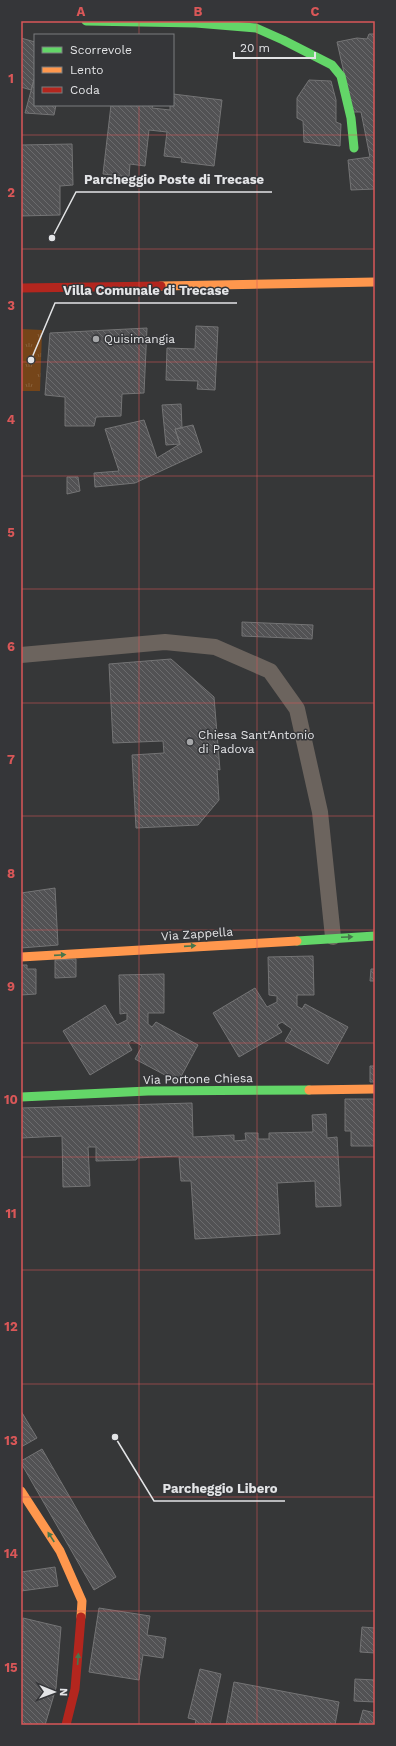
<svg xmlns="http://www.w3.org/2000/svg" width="396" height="1746" font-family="'Work Sans',sans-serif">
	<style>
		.grass { fill: url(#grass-tufts) }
		.building { fill: url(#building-back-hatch); stroke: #747475 }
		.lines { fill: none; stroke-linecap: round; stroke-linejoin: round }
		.lane { stroke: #6c645e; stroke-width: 16 }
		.fast { stroke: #63d668; stroke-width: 9 }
		.slow { stroke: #ff974d; stroke-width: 9 }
		.jam { stroke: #b3261e; stroke-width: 9 }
		.oneway { fill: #47764c }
		.grid { fill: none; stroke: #d95758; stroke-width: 1; stroke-opacity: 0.55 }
		.poi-dot { fill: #a6a7a9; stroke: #353639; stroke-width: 1.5 }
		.labels { text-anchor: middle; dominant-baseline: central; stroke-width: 3; stroke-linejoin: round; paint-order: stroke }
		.poi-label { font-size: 12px; fill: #e3e4e6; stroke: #353639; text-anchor: start }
		.street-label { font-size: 12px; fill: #e3e4e6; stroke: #353639 }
		.leader { fill: none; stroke: #e3e4e6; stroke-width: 1.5 }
		.callout-dot { fill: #e3e4e6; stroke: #353639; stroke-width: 1.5 }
		.callout-label { font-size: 13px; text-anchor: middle; font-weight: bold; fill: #e3e4e6; stroke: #353639; stroke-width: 3; stroke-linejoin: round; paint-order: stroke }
		.neatline { fill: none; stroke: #d95758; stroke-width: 1.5 }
		.grid-label { font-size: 13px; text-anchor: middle; font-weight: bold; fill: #d95758 }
	</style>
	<defs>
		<pattern id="grass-tufts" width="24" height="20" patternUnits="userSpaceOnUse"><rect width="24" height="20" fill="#754519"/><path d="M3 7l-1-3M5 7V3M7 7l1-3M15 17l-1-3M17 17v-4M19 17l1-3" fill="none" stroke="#88603a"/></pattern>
		<pattern id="building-back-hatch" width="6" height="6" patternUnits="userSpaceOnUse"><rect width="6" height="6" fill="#525254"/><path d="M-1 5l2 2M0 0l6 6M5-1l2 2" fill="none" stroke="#6b6b6d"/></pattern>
	</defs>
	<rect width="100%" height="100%" fill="#363738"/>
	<path class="grass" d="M 21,329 L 42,330 L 40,391 L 21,391 Z"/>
	<path class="building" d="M 369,34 L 375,34 L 375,189 L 351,190 L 348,160 L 370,157 L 361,112 L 353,112 L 337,42 L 357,38 L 367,39 Z
		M 21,38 L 35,42 L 35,76 L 31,90 L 21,87 Z
		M 35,76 L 35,105 L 56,105 L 54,115 L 25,113 Z
		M 309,80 L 331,81 L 336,100 L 336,122 L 341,124 L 340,146 L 304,142 L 303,121 L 297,118 L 297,98 Z
		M 173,94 L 222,100 L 214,166 L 181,162 L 182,158 L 164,156 L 167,132 L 149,130 L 145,166 L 130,164 L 129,177 L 103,174 L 111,105 L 153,105 L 152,108 L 170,110 L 170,105 L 173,105 Z
		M 72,144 L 73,185 L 60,186 L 60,215 L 21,216 L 21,145 Z
		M 196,326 L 218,327 L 215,390 L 197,389 L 198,381 L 166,380 L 167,348 L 195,349 Z
		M 147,328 L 144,393 L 122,394 L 121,416 L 96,417 L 94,426 L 65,426 L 65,397 L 45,395 L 50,333 Z
		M 181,404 L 182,428 L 175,429 L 180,444 L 166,445 L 162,405 Z
		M 144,420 L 157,458 L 180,444 L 175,429 L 193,425 L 202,452 L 135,483 L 95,487 L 94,473 L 119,471 L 105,429 Z
		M 67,477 L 78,477 L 80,491 L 67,494 Z
		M 242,622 L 313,625 L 312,639 L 242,636 Z
		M 171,659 L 214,697 L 220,770 L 217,769 L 219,800 L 198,825 L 136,828 L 132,755 L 164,753 L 163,741 L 113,743 L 109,664 Z
		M 55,888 L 58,945 L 21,948 L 21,893 Z
		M 313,956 L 314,995 L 297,995 L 297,1006 L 302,1009 L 305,1004 L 348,1027 L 328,1064 L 285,1041 L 292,1029 L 282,1022 L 277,1025 L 282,1032 L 239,1057 L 213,1013 L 255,988 L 267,1007 L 277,1002 L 277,996 L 269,995 L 268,957 Z
		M 76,959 L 76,977 L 55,978 L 55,960 Z
		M 21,965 L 27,965 L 27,969 L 36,969 L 36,994 L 21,995 Z
		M 371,969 L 375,969 L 375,981 L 370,981 Z
		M 164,974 L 164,1013 L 148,1013 L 148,1024 L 152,1027 L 156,1022 L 198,1045 L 178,1082 L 135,1059 L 142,1046 L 132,1040 L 128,1043 L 132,1050 L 90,1075 L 63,1031 L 105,1005 L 117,1025 L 127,1020 L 127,1013 L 120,1014 L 119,975 Z
		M 370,1066 L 375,1066 L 375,1082 L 370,1082 Z
		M 345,1099 L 375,1099 L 375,1146 L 351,1146 L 351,1131 L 345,1131 Z
		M 192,1103 L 193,1137 L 234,1135 L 234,1141 L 246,1140 L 245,1133 L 258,1133 L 258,1139 L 269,1139 L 269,1133 L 313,1132 L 312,1115 L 326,1114 L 327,1138 L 337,1137 L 341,1206 L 316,1207 L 315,1181 L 277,1183 L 280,1234 L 195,1239 L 191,1181 L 181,1181 L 179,1156 L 137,1158 L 136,1160 L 96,1161 L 96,1147 L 88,1147 L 90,1186 L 63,1187 L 62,1136 L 21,1138 L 21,1108 Z
		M 21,1411 L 37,1438 L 21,1447 Z
		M 42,1449 L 116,1577 L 94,1590 L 21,1463 L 21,1461 Z
		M 55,1567 L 58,1586 L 21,1591 L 21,1572 Z
		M 99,1608 L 150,1616 L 147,1635 L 166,1638 L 163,1658 L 143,1655 L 139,1680 L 89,1672 Z
		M 23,1618 L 61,1627 L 56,1688 L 45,1725 L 21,1725 Z
		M 362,1627 L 375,1628 L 375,1653 L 360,1652 Z
		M 200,1669 L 221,1674 L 210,1725 L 195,1725 L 196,1720 L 188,1718 Z
		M 355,1679 L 375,1680 L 375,1702 L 354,1701 Z
		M 234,1682 L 339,1702 L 335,1725 L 226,1725 Z
		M 363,1710 L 375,1713 L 375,1725 L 359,1725 Z"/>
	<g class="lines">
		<path class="lane" d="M 21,655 L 165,642 L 215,647 L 270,671 L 297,709 L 320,812 L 333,937"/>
		<path class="fast" d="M 86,21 L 196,23 L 256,28 L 283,40 L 332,65 L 341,76 L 351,118 L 354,148
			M 297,941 L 375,936
			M 21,1097 L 148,1091 L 309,1090"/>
		<path class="slow" d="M 161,286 L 375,282
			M 21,957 L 297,941
			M 309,1090 L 375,1089
			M 21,1491 L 60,1551 L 82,1601 L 81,1617"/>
		<path class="jam" d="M 21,288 L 161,286
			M 66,1725 L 75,1689 L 81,1617"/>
	</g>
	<defs><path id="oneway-solid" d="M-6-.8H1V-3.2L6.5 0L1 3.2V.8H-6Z"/></defs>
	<g class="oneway">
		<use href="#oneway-solid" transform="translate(347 937) rotate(-2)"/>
		<use href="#oneway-solid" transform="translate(190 946) rotate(-4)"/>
		<use href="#oneway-solid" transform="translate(60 955) rotate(-4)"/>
		<use href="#oneway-solid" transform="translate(51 1537) rotate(-123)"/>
		<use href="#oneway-solid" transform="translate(78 1659) rotate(-86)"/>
	</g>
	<path class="grid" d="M 139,21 L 139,35M 257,21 L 257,1725M 139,105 L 139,1725M 21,135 L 375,135M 21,249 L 375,249M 21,362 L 375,362M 21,476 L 375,476M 21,589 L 375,589M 21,703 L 375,703M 21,816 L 375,816M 21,930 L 375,930M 21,1043 L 375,1043M 21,1157 L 375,1157M 21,1270 L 375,1270M 21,1384 L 375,1384M 21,1497 L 375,1497M 21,1611 L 375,1611"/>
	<g class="poi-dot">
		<circle cx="96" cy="339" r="4"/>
		<circle cx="190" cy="742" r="4"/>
	</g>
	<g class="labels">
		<g class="poi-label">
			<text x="104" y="339">Quisimangia</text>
			<text x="198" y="735">Chiesa Sant'Antonio<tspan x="198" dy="14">di Padova</tspan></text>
		</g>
		<g class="street-label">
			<text transform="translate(197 934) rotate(-4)">Via Zappella</text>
			<text transform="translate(198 1079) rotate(-1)">Via Portone Chiesa</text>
		</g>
	</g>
	<path class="leader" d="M52 238L76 192H272M31 360L55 303H237M115 1437L154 1501H285"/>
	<g class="callout-dot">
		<circle cx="52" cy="238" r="4"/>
		<circle cx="31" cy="360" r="4"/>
		<circle cx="115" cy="1437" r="4"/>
	</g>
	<g class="callout-label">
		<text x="174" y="184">Parcheggio Poste di Trecase</text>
		<text x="146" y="295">Villa Comunale di Trecase</text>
		<text x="220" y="1493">Parcheggio Libero</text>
	</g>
	<rect width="396" height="1746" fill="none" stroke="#353639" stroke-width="44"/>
	<rect x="34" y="34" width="140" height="72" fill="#353639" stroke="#7b7c7e"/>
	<rect x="42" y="47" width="20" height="6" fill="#63d668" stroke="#7b7c7e"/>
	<text x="70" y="54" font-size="12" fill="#e3e4e6">Scorrevole</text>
	<rect x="42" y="67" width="20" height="6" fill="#ff974d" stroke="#7b7c7e"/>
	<text x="70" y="74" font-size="12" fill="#e3e4e6">Lento</text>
	<rect x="42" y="87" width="20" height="6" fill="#b3261e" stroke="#7b7c7e"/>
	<text x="70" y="94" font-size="12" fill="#e3e4e6">Coda</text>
	<g transform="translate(54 1692) rotate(91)" stroke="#353639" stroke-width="3" paint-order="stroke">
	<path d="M0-3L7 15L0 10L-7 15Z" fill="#e3e4e6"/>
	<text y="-6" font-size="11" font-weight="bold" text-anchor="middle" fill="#e3e4e6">N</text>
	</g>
	<path d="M234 52v6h81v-6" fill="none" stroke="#e3e4e6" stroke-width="2"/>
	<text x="240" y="52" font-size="12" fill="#e3e4e6" stroke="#353639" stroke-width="3" paint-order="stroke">20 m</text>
	<rect x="22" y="22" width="352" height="1702" class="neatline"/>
	<g class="grid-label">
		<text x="81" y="16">A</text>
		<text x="198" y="16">B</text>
		<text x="315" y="16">C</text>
		<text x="11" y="83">1</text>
		<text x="11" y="197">2</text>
		<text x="11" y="310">3</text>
		<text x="11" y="424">4</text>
		<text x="11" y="537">5</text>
		<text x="11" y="651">6</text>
		<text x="11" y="764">7</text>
		<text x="11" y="878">8</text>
		<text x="11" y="991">9</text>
		<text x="11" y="1104">10</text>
		<text x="11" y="1218">11</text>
		<text x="11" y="1331">12</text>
		<text x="11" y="1445">13</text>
		<text x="11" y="1558">14</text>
		<text x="11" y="1672">15</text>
	</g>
</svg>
